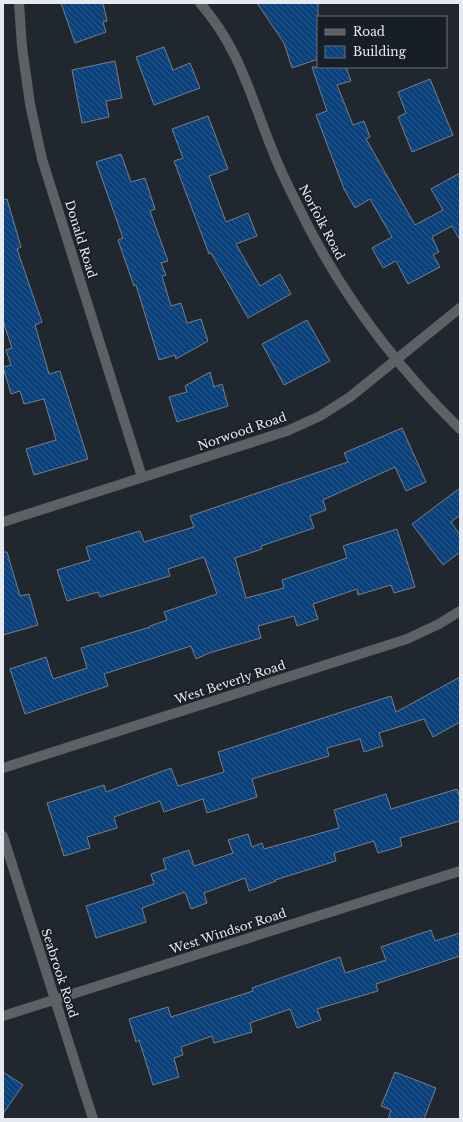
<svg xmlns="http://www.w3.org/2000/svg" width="463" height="1122" font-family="'Libre Baskerville',serif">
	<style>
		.building { fill: url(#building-back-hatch); stroke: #777e87 }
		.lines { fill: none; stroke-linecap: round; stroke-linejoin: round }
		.street { stroke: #5d6064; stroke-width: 10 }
		.labels { text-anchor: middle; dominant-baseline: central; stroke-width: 3.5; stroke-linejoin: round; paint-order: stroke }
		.street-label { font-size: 12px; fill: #e6eaf0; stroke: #181e25 }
	</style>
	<defs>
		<pattern id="building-back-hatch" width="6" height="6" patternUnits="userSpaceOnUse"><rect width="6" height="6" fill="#0a417b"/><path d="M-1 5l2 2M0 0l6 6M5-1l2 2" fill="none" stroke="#2e5d8e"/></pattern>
	</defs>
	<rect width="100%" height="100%" fill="#21272f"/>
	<path class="building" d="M 61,3 L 103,3 L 107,21 L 103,22 L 106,32 L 75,43 Z
		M 257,3 L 318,3 L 318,59 L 292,68 L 284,43 Z
		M 164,47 L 173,70 L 190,63 L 200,88 L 154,105 L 136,57 Z
		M 115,61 L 122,98 L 106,101 L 109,117 L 82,123 L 72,70 Z
		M 312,67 L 346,67 L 351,81 L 337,85 L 353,125 L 364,121 L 370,137 L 366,139 L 415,225 L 443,210 L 431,189 L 460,173 L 460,240 L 452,226 L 432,237 L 439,252 L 433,255 L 440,267 L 408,284 L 396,261 L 383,268 L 372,248 L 392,237 L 370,199 L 355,208 L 344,189 L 316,115 L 327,111 Z
		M 430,79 L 453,135 L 412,152 L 398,117 L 406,113 L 398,92 Z
		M 208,116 L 228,169 L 209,176 L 226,222 L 248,213 L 257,236 L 236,244 L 260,286 L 280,274 L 291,294 L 248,318 L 211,253 L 209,254 L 174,161 L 183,158 L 172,129 Z
		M 121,154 L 131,182 L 145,178 L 155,209 L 150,211 L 168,261 L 161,263 L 166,275 L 162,276 L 171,306 L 181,303 L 187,323 L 201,319 L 208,341 L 176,359 L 175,355 L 159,360 L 136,285 L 134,286 L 118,240 L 123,238 L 96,162 Z
		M 7,199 L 21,247 L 17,249 L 42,322 L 35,325 L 49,374 L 60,371 L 88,459 L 34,475 L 26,449 L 56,440 L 44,399 L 24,404 L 20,391 L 11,394 L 3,367 L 11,365 L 6,350 L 12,348 L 3,321 L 3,200 Z
		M 307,320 L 330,361 L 284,385 L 262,344 Z
		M 210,372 L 214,387 L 222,384 L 228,406 L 177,422 L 169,397 L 187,392 L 185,386 Z
		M 402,428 L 426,482 L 406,491 L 395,467 L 323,500 L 326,510 L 310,516 L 314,528 L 261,546 L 262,549 L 235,558 L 246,598 L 284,588 L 282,580 L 347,558 L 343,546 L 397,529 L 415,587 L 394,593 L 391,585 L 358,595 L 357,589 L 313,604 L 318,619 L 297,626 L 294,616 L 258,626 L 261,638 L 209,653 L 196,659 L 191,646 L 104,674 L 108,686 L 25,714 L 10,669 L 46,657 L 53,679 L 87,668 L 81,648 L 150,627 L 150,626 L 167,620 L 164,612 L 217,594 L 204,557 L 168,569 L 170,576 L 100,597 L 98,592 L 67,601 L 57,570 L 90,560 L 86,547 L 140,531 L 144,542 L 194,527 L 190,516 L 348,462 L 344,453 Z
		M 460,488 L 460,515 L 451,522 L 460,535 L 460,552 L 443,565 L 412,524 Z
		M 3,552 L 7,552 L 20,596 L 29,594 L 38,625 L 3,635 Z
		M 460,677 L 460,722 L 433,737 L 424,719 L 379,733 L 383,746 L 364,752 L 360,739 L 327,748 L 329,756 L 252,779 L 257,797 L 207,813 L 203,799 L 164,812 L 160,801 L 114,817 L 117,828 L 87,837 L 90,848 L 64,856 L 47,803 L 104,785 L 106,792 L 171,768 L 178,786 L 224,772 L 218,752 L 391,696 L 396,712 Z
		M 457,789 L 460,798 L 460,821 L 400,838 L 402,846 L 378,853 L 374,841 L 334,853 L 336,861 L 275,880 L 276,881 L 249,891 L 245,878 L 204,893 L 207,903 L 191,909 L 185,892 L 142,908 L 146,922 L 96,938 L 86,906 L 154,884 L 151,874 L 166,869 L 163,859 L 189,850 L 194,866 L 233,853 L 228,840 L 248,834 L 252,847 L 262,843 L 264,849 L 339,828 L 334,810 L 386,794 L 391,809 Z
		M 431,930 L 435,941 L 460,933 L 460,956 L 376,984 L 378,991 L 317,1009 L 321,1020 L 297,1028 L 290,1009 L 250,1023 L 252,1032 L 214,1043 L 212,1036 L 181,1047 L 183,1055 L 174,1058 L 179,1077 L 153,1085 L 139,1040 L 136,1042 L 129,1019 L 168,1007 L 171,1017 L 253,991 L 252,988 L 340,957 L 345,973 L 386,960 L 381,947 Z
		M 3,1072 L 23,1085 L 3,1114 Z
		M 395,1072 L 436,1088 L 424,1119 L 388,1119 L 391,1110 L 381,1106 Z"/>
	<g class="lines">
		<path class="street" d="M 19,3 L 22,47 L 30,104 L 42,159 L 142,477
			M 200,3 C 240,49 250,95 272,149 C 279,168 288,186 297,204 C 337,288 394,364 460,429
			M 3,522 L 287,431 L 320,416 L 350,397 L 460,308
			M 3,768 L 407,639 L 439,624 L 460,611
			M 3,836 L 93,1119
			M 3,1016 L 460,871"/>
	</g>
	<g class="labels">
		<g class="street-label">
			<text transform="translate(322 222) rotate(62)">Norfolk Road</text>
			<text transform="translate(81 239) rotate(73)">Donald Road</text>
			<text transform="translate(242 431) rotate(-19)">Norwood Road</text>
			<text transform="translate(230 682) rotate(-18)">West Beverly Road</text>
			<text transform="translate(228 931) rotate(-18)">West Windsor Road</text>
			<text transform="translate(60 973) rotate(72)">Seabrook Road</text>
		</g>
	</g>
	<rect width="463" height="1122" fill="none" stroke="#e6eaf0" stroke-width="8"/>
	<rect x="317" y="16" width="130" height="52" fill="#181e25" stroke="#6a7076"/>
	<rect x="325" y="29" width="20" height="6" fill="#5d6064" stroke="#6a7076"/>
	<text x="353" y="36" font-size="12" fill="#e6eaf0">Road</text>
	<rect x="325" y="46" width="20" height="12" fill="url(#building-back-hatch)" stroke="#6a7076"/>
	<text x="353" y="56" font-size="12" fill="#e6eaf0">Building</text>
</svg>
